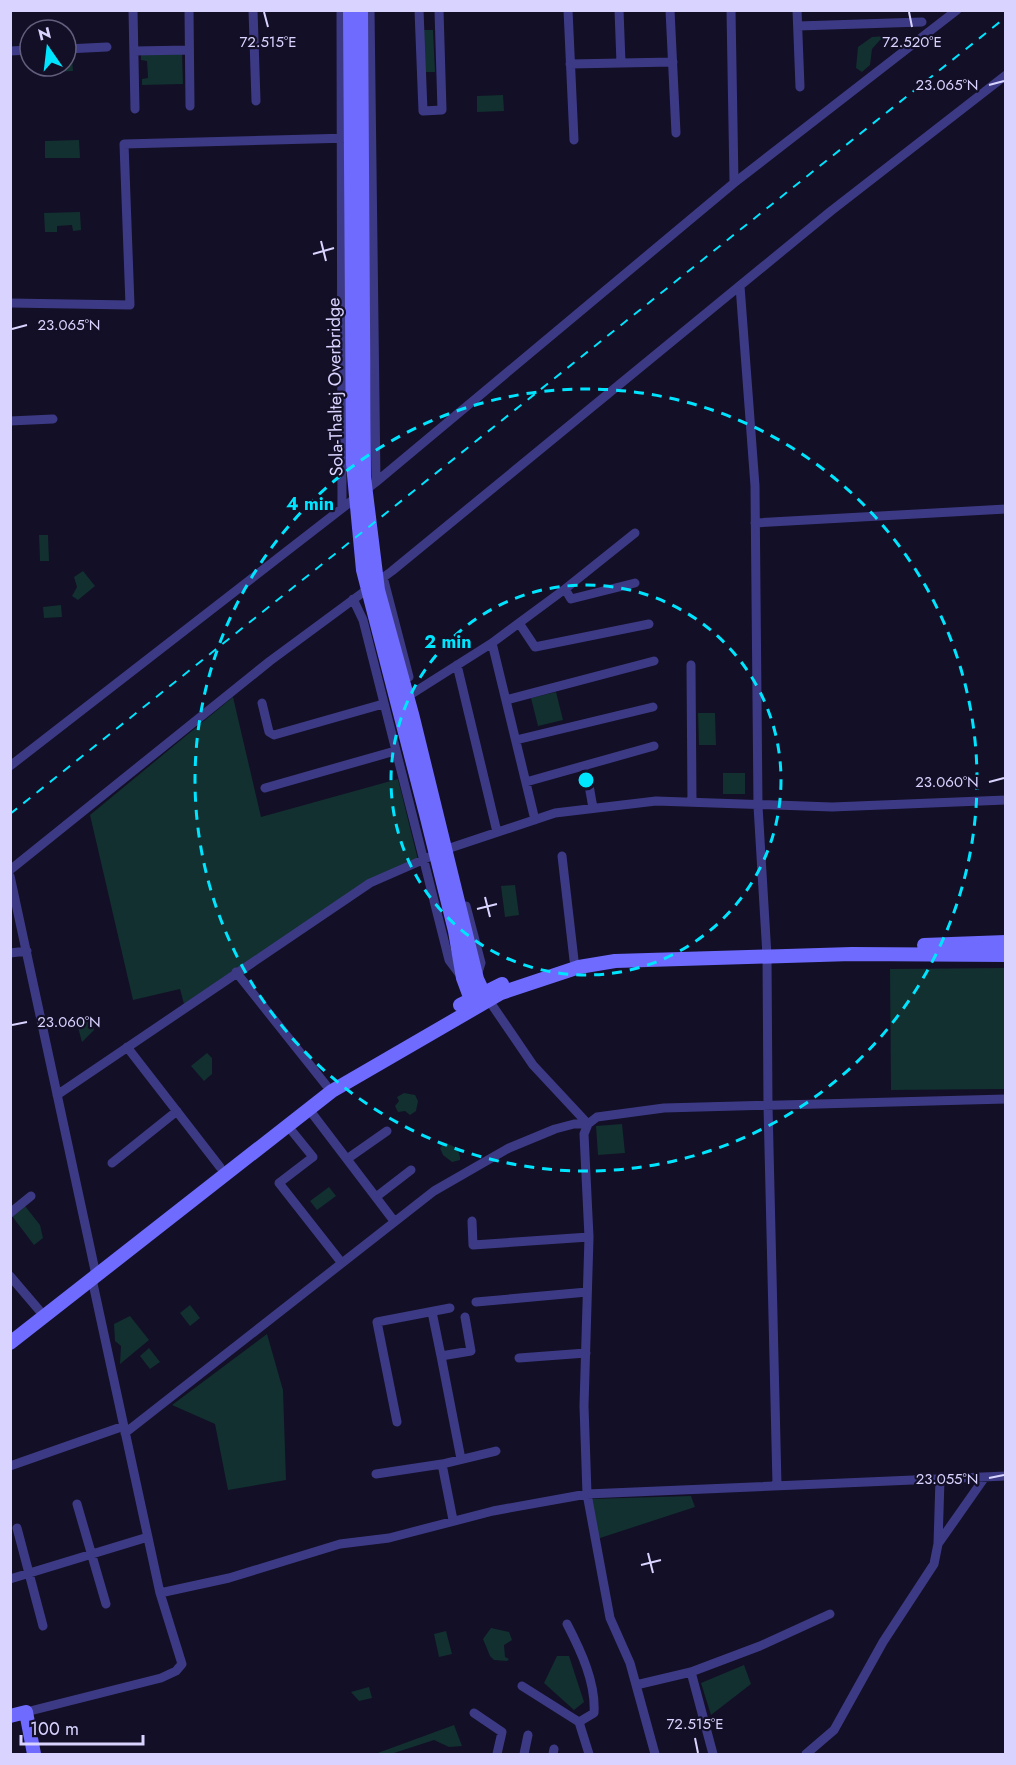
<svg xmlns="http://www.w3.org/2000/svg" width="1016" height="1765" font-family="Jost,sans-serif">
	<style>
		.green { fill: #12302f }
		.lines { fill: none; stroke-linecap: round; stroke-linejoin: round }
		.street { stroke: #3d3a85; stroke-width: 9 }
		.secondary { stroke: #6f6bff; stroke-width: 14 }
		.rail { stroke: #00e5ff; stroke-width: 2; stroke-dasharray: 9 8; stroke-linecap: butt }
		.ticks { fill: none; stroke: #d9d4ff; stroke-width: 2 }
		.ring { fill: none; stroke: #00e5ff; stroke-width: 3; stroke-dasharray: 10 8 }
		.labels { text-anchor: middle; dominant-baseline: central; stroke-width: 4.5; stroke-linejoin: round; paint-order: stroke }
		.street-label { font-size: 18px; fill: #d9d4ff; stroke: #130f26 }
		.ticks-label { font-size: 15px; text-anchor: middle; fill: #d9d4ff; stroke: #130f26; stroke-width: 4.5; stroke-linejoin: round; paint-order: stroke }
		.centre { fill: #00e5ff; stroke: #130f26; stroke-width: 3 }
		.ring-label { font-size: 18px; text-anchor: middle; font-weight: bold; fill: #00e5ff; stroke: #130f26; stroke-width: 4.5; stroke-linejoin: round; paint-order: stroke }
	</style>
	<rect width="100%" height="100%" fill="#130f26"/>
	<path class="green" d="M 423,30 L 433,30 L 435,72 L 425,72 Z
		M 886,36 L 886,39 L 880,40 L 872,49 L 870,65 L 862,72 L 856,68 L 858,47 L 872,37 Z
		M 182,53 L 183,84 L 142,85 L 142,79 L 148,78 L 147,61 L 141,60 L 141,54 Z
		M 66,58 L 72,58 L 73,71 L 45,72 L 45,66 L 66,66 Z
		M 503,95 L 504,111 L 477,112 L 477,96 Z
		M 79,140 L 80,158 L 45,158 L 45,141 Z
		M 80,212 L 81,230 L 73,231 L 72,225 L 57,226 L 57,232 L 45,232 L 44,213 Z
		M 39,535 L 48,535 L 49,561 L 40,561 Z
		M 83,571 L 95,586 L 78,600 L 72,596 L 77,587 L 74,577 Z
		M 61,605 L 62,617 L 44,618 L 43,607 Z
		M 556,692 L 563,720 L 538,726 L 531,698 Z
		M 233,697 L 261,817 L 398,779 L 418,860 L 369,881 L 184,1004 L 180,989 L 133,1000 L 90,815 Z
		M 698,713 L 715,713 L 716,745 L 699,745 Z
		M 723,773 L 745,773 L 745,794 L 723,794 Z
		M 515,885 L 519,915 L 505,917 L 501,886 Z
		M 1005,968 L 1005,1089 L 891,1090 L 890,969 Z
		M 91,1017 L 94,1030 L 82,1042 L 76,1020 Z
		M 207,1053 L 212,1058 L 212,1074 L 204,1081 L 191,1066 Z
		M 404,1093 L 415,1095 L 418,1101 L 416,1111 L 410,1115 L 405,1111 L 398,1112 L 395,1106 L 399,1101 L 397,1097 Z
		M 622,1124 L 625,1153 L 598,1155 L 596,1126 Z
		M 444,1144 C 453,1143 461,1151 460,1160 L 452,1162 L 443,1155 L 440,1148 Z
		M 329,1187 L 336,1196 L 317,1210 L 310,1201 Z
		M 25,1206 L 40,1225 L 43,1238 L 34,1245 L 12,1216 Z
		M 190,1305 L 200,1318 L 190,1326 L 180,1313 Z
		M 130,1316 L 149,1340 L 120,1364 L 121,1346 L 115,1341 L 114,1324 Z
		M 267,1334 L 283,1390 L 286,1480 L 228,1490 L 215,1424 L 172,1405 Z
		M 149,1348 L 160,1362 L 150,1369 L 140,1356 Z
		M 691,1496 L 695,1507 L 597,1539 L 590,1499 Z
		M 491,1628 L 509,1632 L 512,1640 L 504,1645 L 505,1657 L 509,1659 L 507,1661 L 494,1660 L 490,1656 L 483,1639 Z
		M 446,1631 L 452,1654 L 439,1657 L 434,1634 Z
		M 557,1656 L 569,1656 L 584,1702 L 574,1710 L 544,1683 Z
		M 744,1665 L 751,1684 L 711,1715 L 701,1683 Z
		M 369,1687 L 372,1698 L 359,1701 L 351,1692 Z
		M 454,1725 L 462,1746 L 449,1747 L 434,1740 L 391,1754 L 375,1754 Z"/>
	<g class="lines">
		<path class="street" d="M 133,10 L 135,109
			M 189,10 L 190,106
			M 253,10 L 256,101
			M 341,10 L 342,507
			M 370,10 L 376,482
			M 419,10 L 423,111 L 442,110 L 439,10
			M 568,10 L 574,140
			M 619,10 L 621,63
			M 670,10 L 676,133
			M 797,10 L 800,87
			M 798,26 L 922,22
			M 66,49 L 107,47
			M 10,51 L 30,50
			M 134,51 L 189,50
			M 570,64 L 673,62
			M 734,183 L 957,10
			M 740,286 L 755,486 L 758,806 L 767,956 L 768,1106 L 777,1485
			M 10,303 L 130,305 L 124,144 L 350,138
			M 10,421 L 53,419
			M 755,523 L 1006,509
			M 383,577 L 409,677
			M 565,589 L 635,533
			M 353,599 L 363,620 L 449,960 L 461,976
			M 519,623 L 535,647 L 649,624
			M 492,643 L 535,820
			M 457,665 L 497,832
			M 691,665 L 692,802
			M 413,693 L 492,643 L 565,589 L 571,599 L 635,583
			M 506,700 L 654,661
			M 262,703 L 269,732 L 274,735 L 383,704
			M 516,740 L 653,707
			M 10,766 L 376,482 L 734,183 L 731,10
			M 587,774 L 593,808
			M 526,782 L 654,746
			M 265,788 L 395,751
			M 562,856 L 574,960
			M 10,870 L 270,661 L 392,571 L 831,211 L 1006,75
			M 10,876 L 96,1275
			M 466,906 L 481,963 L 477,976
			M 10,953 L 27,951
			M 236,972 L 326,1085
			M 488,999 L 533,1065 L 588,1124
			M 127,1047 L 220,1167
			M 57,1095 L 370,883 L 450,848 L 555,813 L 656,801 L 832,807 L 1006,800
			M 308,1108 L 394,1221
			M 287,1125 L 313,1157 L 279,1183 L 341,1262
			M 347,1159 L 387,1131
			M 112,1163 L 177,1111
			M 376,1197 L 411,1170
			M 10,1213 L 31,1196
			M 472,1221 L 473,1245 L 589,1237
			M 10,1276 L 39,1310
			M 476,1302 L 587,1292
			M 432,1312 L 441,1356 L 471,1351 L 465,1317
			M 441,1356 L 461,1459
			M 519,1358 L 586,1353
			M 397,1422 L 377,1322 L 450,1308
			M 125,1433 L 434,1191 L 509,1148 L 555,1129 L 574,1124 L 588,1124
			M 442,1464 L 496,1451
			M 10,1466 L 124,1426
			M 376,1474 L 442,1464 L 453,1520
			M 77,1504 L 106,1604
			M 17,1528 L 43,1626
			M 938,1544 L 985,1477
			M 10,1579 L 148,1537
			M 160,1593 L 229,1578 L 340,1544 L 389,1538 L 493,1511 L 587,1494 L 1006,1476
			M 567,1624 C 581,1651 596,1683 594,1713 L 579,1722
			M 691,1672 L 713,1754
			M 636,1685 L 691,1672 L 760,1646 L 830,1614
			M 522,1686 L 579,1722 L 589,1754
			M 26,1712 L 161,1678 L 176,1671 L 182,1664 L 160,1593 L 92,1279
			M 474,1713 L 502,1732 L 497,1754
			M 524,1754 L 528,1735
			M 553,1754 L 554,1749
			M 655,1754 L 630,1663 L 610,1618 L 587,1494 L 584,1406 L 589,1237 L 584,1134 L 588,1124 L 597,1117 L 664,1108 L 1006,1099
			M 806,1754 L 834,1730 L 883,1642 L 934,1564 L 938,1544 L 940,1479"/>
		<path class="secondary" d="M 350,10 L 353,464 L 363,570 L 426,814 L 455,931 L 463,978 L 473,1005
			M 361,10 L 364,477 L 378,590 L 412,714 L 477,979 L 486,998
			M 924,945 L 1006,942
			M 460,1005 L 502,984
			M 10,1343 L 332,1091 L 501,993 L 579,967 L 615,961 L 852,954 L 1006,955
			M 10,1716 L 26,1712 L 34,1754"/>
		<path class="rail" d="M 10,814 L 1006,17"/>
	</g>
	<path class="ticks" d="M 264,12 L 268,27M 909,12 L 912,27M 989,85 L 1004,81M 321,241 L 326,261M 313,254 L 334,248M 12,329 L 27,325M 989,782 L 1004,778M 485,897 L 490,917M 477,909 L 497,904M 12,1025 L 27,1022M 989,1478 L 1004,1475M 648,1553 L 653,1573M 641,1565 L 661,1560M 695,1738 L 698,1753"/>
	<g class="ring">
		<circle cx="586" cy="780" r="195"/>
		<circle cx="586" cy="780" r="391"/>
	</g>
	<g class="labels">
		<g class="street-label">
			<text transform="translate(335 387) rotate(-91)">Sola-Thaltej Overbridge</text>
		</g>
	</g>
	<g class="ticks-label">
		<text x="268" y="47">72.515°E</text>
		<text x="912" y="47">72.520°E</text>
		<text x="947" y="90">23.065°N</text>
		<text x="69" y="330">23.065°N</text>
		<text x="947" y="787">23.060°N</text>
		<text x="69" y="1027">23.060°N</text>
		<text x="947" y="1484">23.055°N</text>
		<text x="695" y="1729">72.515°E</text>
	</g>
	<circle cx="586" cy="780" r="9" class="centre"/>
	<g class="ring-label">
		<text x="310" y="510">4 min</text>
		<text x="448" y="648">2 min</text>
	</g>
	<rect width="1016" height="1765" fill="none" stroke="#d9d4ff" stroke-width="24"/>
	<g transform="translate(48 48) rotate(346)"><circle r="28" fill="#130f26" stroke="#625e7d" stroke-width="1.5"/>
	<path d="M0-4.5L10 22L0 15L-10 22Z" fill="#00e5ff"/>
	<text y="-9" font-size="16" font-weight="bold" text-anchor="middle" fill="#d9d4ff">N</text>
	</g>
	<path d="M21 1735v9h122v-9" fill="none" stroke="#d9d4ff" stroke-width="3"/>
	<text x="30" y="1735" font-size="18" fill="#d9d4ff" stroke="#130f26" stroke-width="4.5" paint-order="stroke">100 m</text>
</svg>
